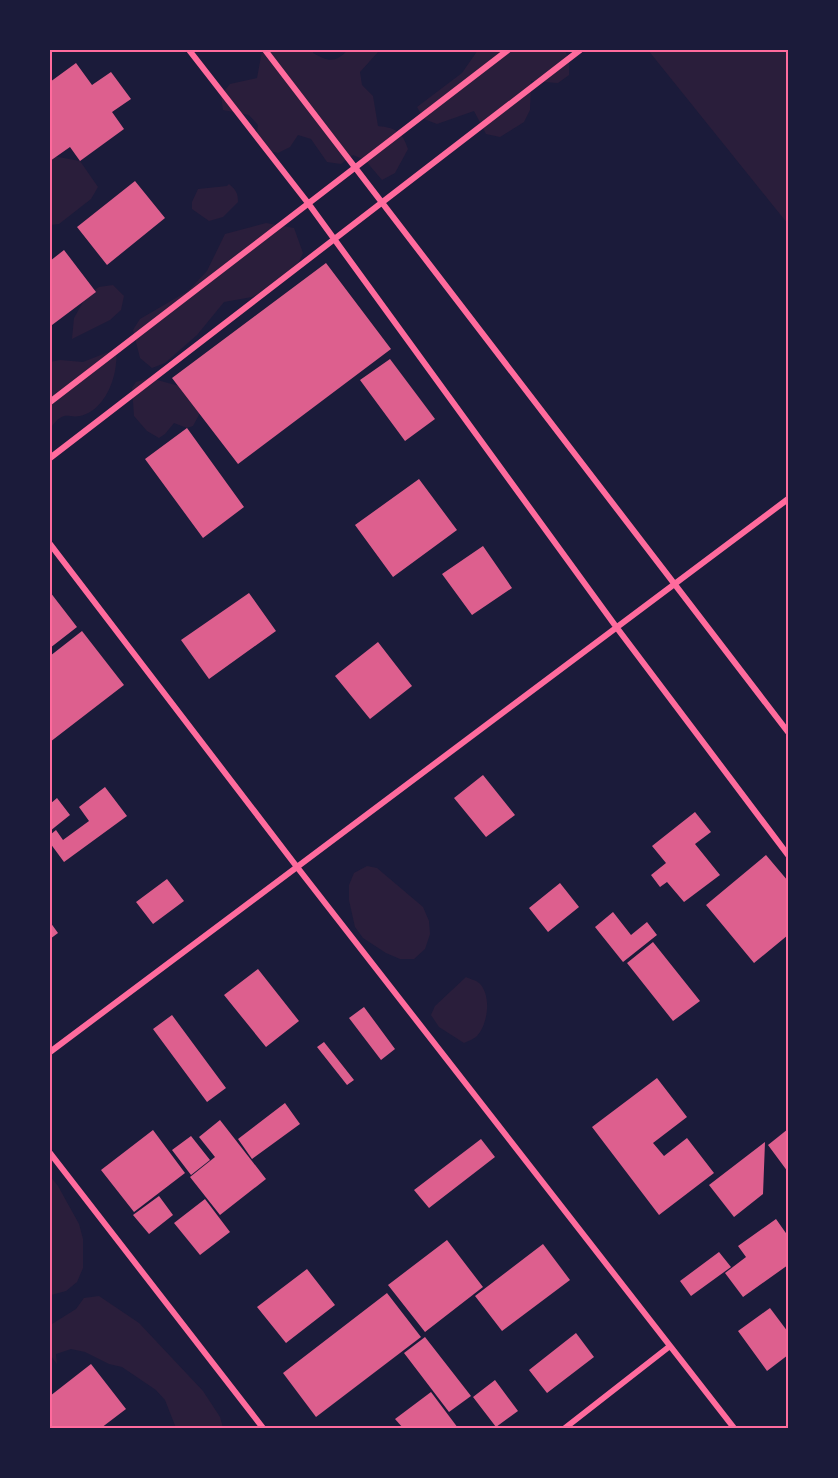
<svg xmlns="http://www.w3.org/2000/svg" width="838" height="1478" font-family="Lato,sans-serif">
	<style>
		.green { fill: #2a1e3b }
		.building { fill: #dd5f8e }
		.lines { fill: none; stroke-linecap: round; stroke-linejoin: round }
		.minor { stroke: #ff6b9d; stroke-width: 6 }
		.neatline { fill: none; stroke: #ff6b9d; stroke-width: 2 }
	</style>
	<rect width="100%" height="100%" fill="#1b1b3a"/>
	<path class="green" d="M 260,50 L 313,50 L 313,53 C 329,62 335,63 348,50 L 378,50 L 378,52 L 360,72 L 362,85 L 373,96 L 378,126 C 397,128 402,132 408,149 L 395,173 L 382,180 L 365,160 L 353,155 L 341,164 L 327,162 L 311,139 L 298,135 L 290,147 L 278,153 L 265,150 L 256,139 L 258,125 L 249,115 L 223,110 L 221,95 L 230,84 L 257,78 L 262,51 Z
		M 478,50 L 565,50 L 569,61 L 569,75 L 558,83 L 531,81 L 530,110 L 524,122 L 500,137 L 486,134 L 474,111 L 437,124 L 424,119 L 417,107 L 462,73 Z
		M 648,50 L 788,50 L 788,224 Z
		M 53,156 L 80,161 L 98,187 L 91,199 L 59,224 L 50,225 L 50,158 Z
		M 229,184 C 236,190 238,193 238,202 L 223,217 L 209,221 L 192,209 L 192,202 L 198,189 L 227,186 Z
		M 266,223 L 294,228 L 303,253 L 297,266 L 277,285 L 252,297 L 224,302 L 197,335 L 165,363 L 152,368 L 140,358 L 133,330 L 140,319 L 188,291 L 207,271 L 225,234 Z
		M 113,285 L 124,296 L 121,310 L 110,320 L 72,339 L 74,318 L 87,295 L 99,287 Z
		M 116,349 C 116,353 117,359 116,363 C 115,381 104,407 86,414 C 68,422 66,406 50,429 L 50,362 L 60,360 L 83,362 Z
		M 150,378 L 179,386 L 200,413 L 193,426 L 187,428 L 174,423 L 165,434 L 159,438 L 147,431 L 134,416 L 132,388 L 136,382 Z
		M 367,866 L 377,868 L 423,907 L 429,921 L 430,934 L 425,949 L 414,959 L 400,959 L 386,953 L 363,938 L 355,927 L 349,900 L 349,885 L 354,873 Z
		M 466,977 C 469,979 476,980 479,983 C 492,995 488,1024 477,1036 C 474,1039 468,1041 464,1043 L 439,1027 L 431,1015 L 435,1006 Z
		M 50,1176 L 58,1186 L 79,1224 L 83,1239 L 83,1268 L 77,1282 L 66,1291 L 51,1295 L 50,1294 Z
		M 99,1296 L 139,1323 L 203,1391 L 220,1417 L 223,1428 L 176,1428 L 165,1400 L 156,1390 L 122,1367 L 109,1364 L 85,1352 L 71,1349 L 56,1354 L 57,1364 L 50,1355 L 50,1331 L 52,1324 L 76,1309 L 84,1298 Z"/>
	<path class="building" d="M 76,63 L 92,85 L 111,72 L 131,99 L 112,112 L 124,129 L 80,161 L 70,147 L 50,161 L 50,82 Z
		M 135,181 L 165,218 L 107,265 L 77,227 Z
		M 64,250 L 96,292 L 52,325 L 50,321 L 50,261 Z
		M 326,263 L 391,349 L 238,464 L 172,378 Z
		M 390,359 L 435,419 L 405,441 L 360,380 Z
		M 187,428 L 244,507 L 203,538 L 145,459 Z
		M 419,479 L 457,530 L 393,577 L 355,525 Z
		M 483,546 L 512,588 L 472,615 L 442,574 Z
		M 50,592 L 77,627 L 50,648 Z
		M 249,593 L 276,631 L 209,679 L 181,640 Z
		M 82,631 L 124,685 L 50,742 L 50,656 Z
		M 378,642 L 412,686 L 370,719 L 335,676 Z
		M 483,775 L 515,815 L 486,837 L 454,798 Z
		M 105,787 L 127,816 L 64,862 L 50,843 L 50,835 L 56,830 L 63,840 L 89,821 L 79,807 Z
		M 57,798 L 70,815 L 50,831 L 50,804 Z
		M 695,812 L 711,832 L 695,844 L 720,875 L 684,902 L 667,882 L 660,887 L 651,875 L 666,863 L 652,846 Z
		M 766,855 L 788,881 L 788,935 L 754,963 L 706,905 Z
		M 167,879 L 184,901 L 153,924 L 136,902 Z
		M 560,883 L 579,907 L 548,932 L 529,908 Z
		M 613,912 L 631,935 L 647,922 L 657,935 L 623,962 L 595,927 Z
		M 50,922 L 58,933 L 50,939 Z
		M 653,942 L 700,1001 L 673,1021 L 627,963 Z
		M 258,969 L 299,1021 L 266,1047 L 224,995 Z
		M 364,1007 L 395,1049 L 381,1060 L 349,1018 Z
		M 172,1015 L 226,1088 L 207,1102 L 153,1029 Z
		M 324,1042 L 354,1080 L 347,1085 L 317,1047 Z
		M 657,1078 L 687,1117 L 653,1143 L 664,1156 L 687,1138 L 714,1173 L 659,1215 L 592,1127 Z
		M 285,1103 L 300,1124 L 252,1159 L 238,1139 Z
		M 220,1120 L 266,1179 L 220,1215 L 190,1177 L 215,1157 L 199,1137 Z
		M 788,1129 L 788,1172 L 768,1145 Z
		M 153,1130 L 185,1173 L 134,1212 L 101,1170 Z
		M 191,1136 L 210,1160 L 191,1175 L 172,1150 Z
		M 481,1139 L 495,1157 L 429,1208 L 414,1190 Z
		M 765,1142 L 763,1194 L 734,1217 L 709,1185 Z
		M 159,1196 L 173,1215 L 149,1234 L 133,1215 Z
		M 205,1199 L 230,1232 L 200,1255 L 174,1223 Z
		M 776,1219 L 788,1236 L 788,1265 L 743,1297 L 725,1273 L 746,1257 L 738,1246 Z
		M 447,1240 L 483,1287 L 425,1332 L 388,1285 Z
		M 543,1244 L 570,1280 L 502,1331 L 475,1296 Z
		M 719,1252 L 731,1267 L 691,1296 L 680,1281 Z
		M 307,1269 L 335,1305 L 286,1343 L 257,1307 Z
		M 387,1293 L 421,1337 L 316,1417 L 283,1373 Z
		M 770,1308 L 788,1332 L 788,1355 L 767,1371 L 738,1331 Z
		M 576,1333 L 594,1357 L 547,1393 L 529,1370 Z
		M 425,1337 L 471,1396 L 449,1412 L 404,1353 Z
		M 91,1364 L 126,1409 L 101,1428 L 50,1428 L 50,1396 Z
		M 495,1380 L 518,1411 L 496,1427 L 473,1397 Z
		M 431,1392 L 458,1428 L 403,1428 L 395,1419 Z"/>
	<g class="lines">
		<path class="minor" d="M 189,50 L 308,203 L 617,628 L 788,855
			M 265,50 L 788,732
			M 50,402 L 508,50
			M 50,458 L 580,50
			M 50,544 L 297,867 L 734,1428
			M 50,1052 L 788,499
			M 50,1153 L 263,1428
			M 565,1428 L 670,1346"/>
	</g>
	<rect width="838" height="1478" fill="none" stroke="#1b1b3a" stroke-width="102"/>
	<rect x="51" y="51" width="736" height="1376" class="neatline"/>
</svg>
